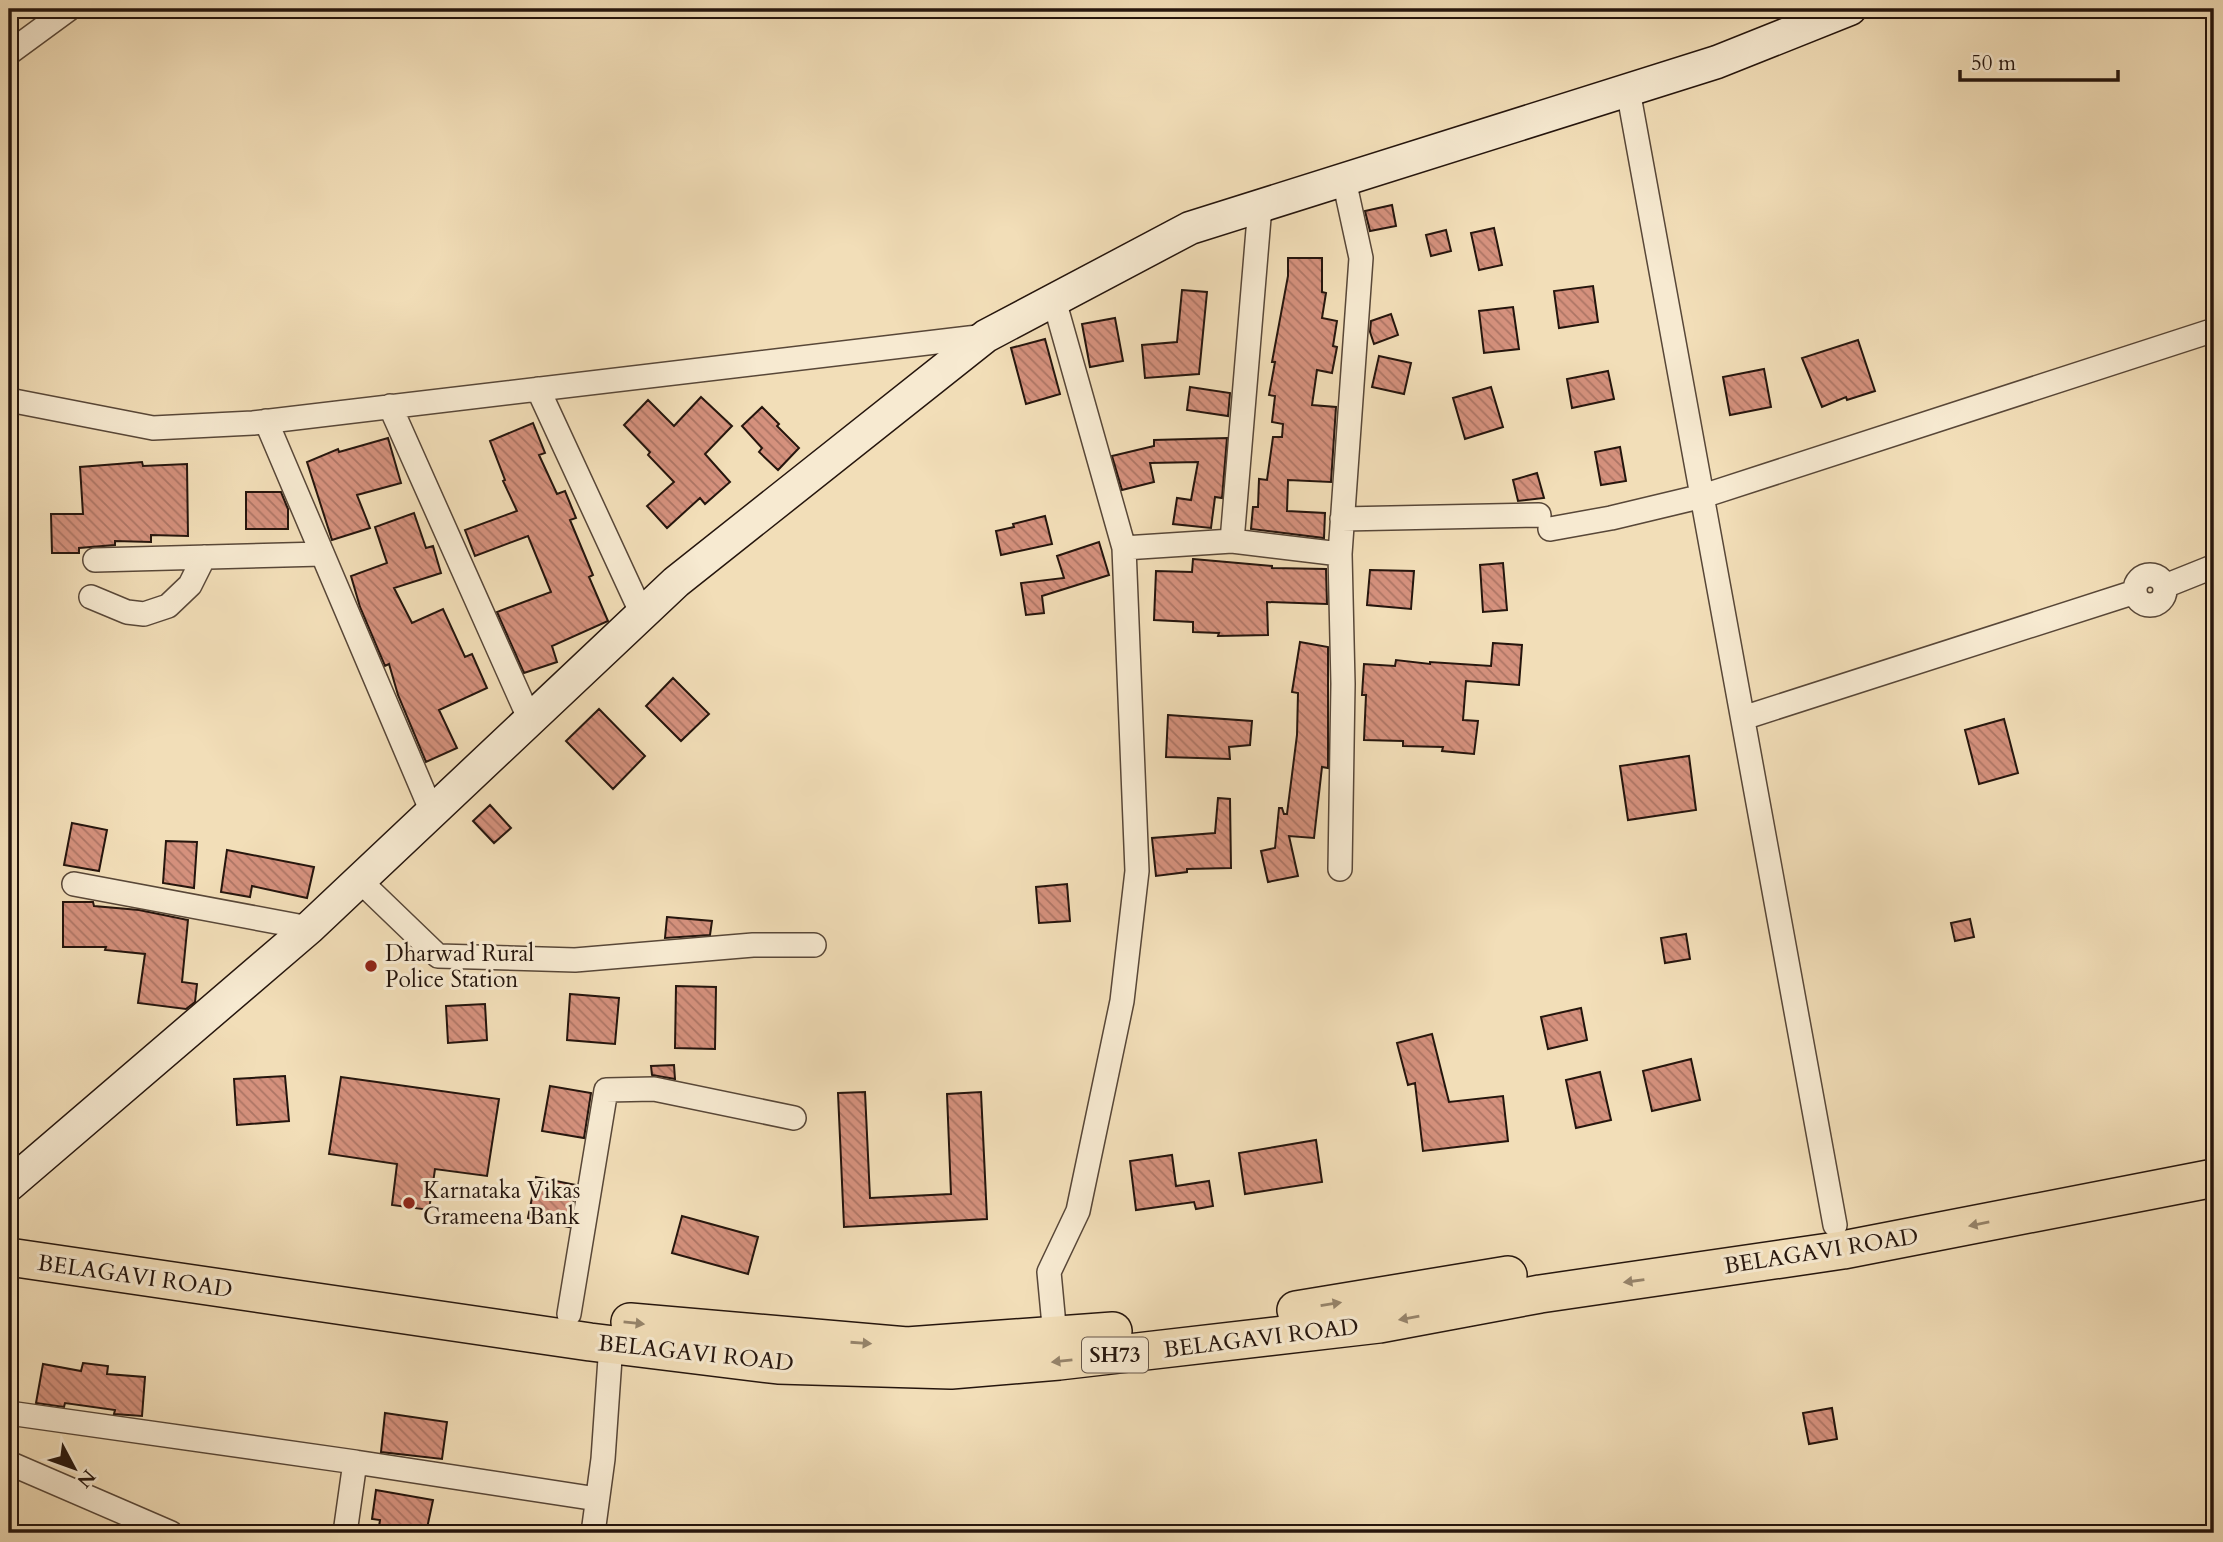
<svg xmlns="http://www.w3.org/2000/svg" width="2223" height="1542" font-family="Cardo,serif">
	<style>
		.building { fill: url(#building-back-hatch); stroke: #25150d; stroke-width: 2 }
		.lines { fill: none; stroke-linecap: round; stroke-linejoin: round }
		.street-casing { stroke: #584738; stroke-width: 26 }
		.secondary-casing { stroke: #25150d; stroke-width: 35 }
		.primary-casing { stroke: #25150d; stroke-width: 40 }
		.street { stroke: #f7ead1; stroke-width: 23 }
		.secondary { stroke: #f7ead1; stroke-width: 32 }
		.primary { stroke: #f2deb8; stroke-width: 37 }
		.oneway { fill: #96846b }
		.poi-dot { fill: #8f2418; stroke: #f7ead1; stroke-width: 2.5 }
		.labels { text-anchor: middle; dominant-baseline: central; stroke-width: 6; stroke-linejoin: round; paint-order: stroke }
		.shield { fill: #f7ead1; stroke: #645548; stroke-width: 2 }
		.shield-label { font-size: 21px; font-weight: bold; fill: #25150d }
		.poi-label { font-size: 23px; fill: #25150d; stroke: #f7ead1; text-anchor: start }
		.street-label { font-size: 23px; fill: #25150d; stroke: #f7ead1 }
	</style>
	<defs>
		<pattern id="building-back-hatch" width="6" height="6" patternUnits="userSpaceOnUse" patternTransform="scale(1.75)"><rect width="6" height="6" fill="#d5917d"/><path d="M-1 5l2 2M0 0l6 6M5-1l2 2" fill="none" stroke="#ad7565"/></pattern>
	</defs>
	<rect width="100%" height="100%" fill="#f2deb8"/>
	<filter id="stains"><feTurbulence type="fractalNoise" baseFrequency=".00286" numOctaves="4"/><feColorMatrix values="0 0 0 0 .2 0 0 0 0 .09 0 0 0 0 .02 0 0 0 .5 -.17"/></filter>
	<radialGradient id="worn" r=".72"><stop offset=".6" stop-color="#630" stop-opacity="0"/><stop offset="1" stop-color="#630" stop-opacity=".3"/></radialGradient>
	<path class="building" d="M 1392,205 L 1396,226 L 1370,231 L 1365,211 Z
		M 1494,228 L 1502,265 L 1479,270 L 1471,233 Z
		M 1446,230 L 1451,251 L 1431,256 L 1426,235 Z
		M 1288,258 L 1322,258 L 1322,292 L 1326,293 L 1322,318 L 1337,321 L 1333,346 L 1337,347 L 1332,373 L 1317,370 L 1312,405 L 1336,407 L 1331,482 L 1288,480 L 1287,511 L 1325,513 L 1324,538 L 1251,529 L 1253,507 L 1258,507 L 1259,479 L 1267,480 L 1273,437 L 1282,437 L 1283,424 L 1272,422 L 1275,396 L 1269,395 L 1275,362 L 1272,362 L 1288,276 Z
		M 1593,286 L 1598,322 L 1559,328 L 1554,291 Z
		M 1182,290 L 1207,292 L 1199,374 L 1145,378 L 1142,345 L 1177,342 Z
		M 1513,307 L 1519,349 L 1484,353 L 1479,311 Z
		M 1391,314 L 1398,335 L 1374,344 L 1370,332 L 1371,321 Z
		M 1115,318 L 1123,361 L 1090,367 L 1082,324 Z
		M 1045,339 L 1060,394 L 1026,404 L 1011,348 Z
		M 1858,340 L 1875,391 L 1847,400 L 1846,397 L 1822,407 L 1802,358 Z
		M 1379,356 L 1411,363 L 1404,394 L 1372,387 Z
		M 1764,369 L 1771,407 L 1730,415 L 1723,377 Z
		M 1608,371 L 1614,399 L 1572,408 L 1567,379 Z
		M 1190,387 L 1230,393 L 1228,416 L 1187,410 Z
		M 1491,387 L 1503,427 L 1465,439 L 1453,398 Z
		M 701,397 L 732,426 L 705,454 L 730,482 L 705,504 L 700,498 L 667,528 L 647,506 L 674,482 L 648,455 L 650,452 L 624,425 L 648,400 L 674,426 Z
		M 762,407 L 779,424 L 777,426 L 799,448 L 778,470 L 759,452 L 762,448 L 742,426 Z
		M 533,423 L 545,453 L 539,455 L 557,494 L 565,491 L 576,518 L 570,520 L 593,575 L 589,577 L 608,621 L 552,646 L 557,662 L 524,673 L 497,612 L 551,592 L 528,536 L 475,556 L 465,530 L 517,511 L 503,481 L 505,480 L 490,441 Z
		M 388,438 L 401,483 L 357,495 L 370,528 L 332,540 L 307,462 L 338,449 L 339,452 Z
		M 1227,438 L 1222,498 L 1215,497 L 1211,528 L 1173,524 L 1177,498 L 1191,500 L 1198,462 L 1150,463 L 1154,482 L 1122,490 L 1112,456 L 1154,446 L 1154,440 Z
		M 1620,447 L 1626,481 L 1601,485 L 1595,452 Z
		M 142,462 L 143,466 L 187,464 L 188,536 L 151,535 L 151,542 L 115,541 L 115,545 L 79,548 L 79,553 L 52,553 L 51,514 L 83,514 L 80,467 Z
		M 1537,473 L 1544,498 L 1518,501 L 1513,480 Z
		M 246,492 L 281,492 L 288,509 L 288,529 L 246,529 Z
		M 414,513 L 426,548 L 433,546 L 441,573 L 394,588 L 412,623 L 443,609 L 465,657 L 472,654 L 487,688 L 439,710 L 457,748 L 426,762 L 398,695 L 389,664 L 385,666 L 360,607 L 351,576 L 387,563 L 375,527 Z
		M 1045,516 L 1052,544 L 1001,555 L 996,531 L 1014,527 L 1013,524 Z
		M 1099,542 L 1109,575 L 1042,596 L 1044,613 L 1026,615 L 1021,583 L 1064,578 L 1057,556 Z
		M 1193,559 L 1272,566 L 1272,568 L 1326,569 L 1327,604 L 1267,602 L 1268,635 L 1218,636 L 1219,633 L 1193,632 L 1193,622 L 1154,620 L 1156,571 L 1192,572 Z
		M 1503,563 L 1507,610 L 1483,612 L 1480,565 Z
		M 1370,570 L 1414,571 L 1411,609 L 1367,605 Z
		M 1300,642 L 1328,647 L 1328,768 L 1322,767 L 1314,838 L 1289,836 L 1298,876 L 1268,882 L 1261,851 L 1275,848 L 1279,808 L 1282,808 L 1284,814 L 1287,814 L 1297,735 L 1298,693 L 1292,692 Z
		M 1493,643 L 1522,645 L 1519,685 L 1466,681 L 1463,720 L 1478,721 L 1474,754 L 1442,751 L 1443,747 L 1403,746 L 1403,741 L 1364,740 L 1366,695 L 1362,695 L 1364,664 L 1395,666 L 1396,660 L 1430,664 L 1430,662 L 1491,666 Z
		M 673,678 L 709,714 L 681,741 L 646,706 Z
		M 599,709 L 645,756 L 613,789 L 566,741 Z
		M 1168,715 L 1252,721 L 1250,745 L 1229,747 L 1230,759 L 1166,757 Z
		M 2004,719 L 2018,773 L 1979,784 L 1965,730 Z
		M 1689,756 L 1696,810 L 1628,820 L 1620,766 Z
		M 1218,798 L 1230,799 L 1231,868 L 1187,869 L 1187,872 L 1156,876 L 1152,838 L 1215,833 Z
		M 490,805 L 511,828 L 494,843 L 473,821 Z
		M 72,823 L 107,830 L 99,871 L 64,865 Z
		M 166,841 L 197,842 L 194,888 L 163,883 Z
		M 227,850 L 314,867 L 307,898 L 252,886 L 250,897 L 221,892 Z
		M 1067,884 L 1070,921 L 1039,923 L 1036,887 Z
		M 63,902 L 93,902 L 94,906 L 139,910 L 188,920 L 182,982 L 197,984 L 195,1002 L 186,1009 L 138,1003 L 145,954 L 105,950 L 106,947 L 63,947 Z
		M 667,917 L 712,921 L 710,935 L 665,938 Z
		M 1970,919 L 1974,937 L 1955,941 L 1951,923 Z
		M 1686,934 L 1690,959 L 1665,963 L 1661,938 Z
		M 676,986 L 716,987 L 715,1049 L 675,1048 Z
		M 570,994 L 619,998 L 615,1044 L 567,1040 Z
		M 485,1004 L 487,1040 L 448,1043 L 446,1006 Z
		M 1581,1008 L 1587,1040 L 1548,1049 L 1541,1017 Z
		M 1432,1034 L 1449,1102 L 1503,1096 L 1508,1141 L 1423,1151 L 1415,1083 L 1408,1085 L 1397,1043 Z
		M 1691,1059 L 1700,1100 L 1652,1111 L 1643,1071 Z
		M 674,1065 L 675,1079 L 652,1075 L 651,1066 Z
		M 1600,1072 L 1611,1120 L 1576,1128 L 1566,1080 Z
		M 285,1076 L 289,1121 L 237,1125 L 234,1079 Z
		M 341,1077 L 499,1099 L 487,1176 L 435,1169 L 429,1210 L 392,1205 L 397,1164 L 329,1154 Z
		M 550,1086 L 591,1093 L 584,1138 L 542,1131 Z
		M 865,1092 L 870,1198 L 951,1194 L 947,1094 L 981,1092 L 987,1219 L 844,1227 L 838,1093 Z
		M 1316,1140 L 1322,1182 L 1245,1194 L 1239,1153 Z
		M 1172,1155 L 1176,1186 L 1209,1181 L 1213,1206 L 1196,1209 L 1194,1202 L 1136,1210 L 1130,1161 Z
		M 536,1177 L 576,1185 L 569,1227 L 528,1218 Z
		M 682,1216 L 758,1237 L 748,1274 L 672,1253 Z
		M 83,1363 L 108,1366 L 107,1374 L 145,1377 L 142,1416 L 114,1414 L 115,1410 L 65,1403 L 64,1407 L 36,1403 L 43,1364 L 81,1371 Z
		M 1832,1408 L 1837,1439 L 1809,1444 L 1803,1413 Z
		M 385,1413 L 447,1422 L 442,1459 L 381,1452 Z
		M 376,1490 L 433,1500 L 426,1533 L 378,1533 L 380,1520 L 372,1519 Z"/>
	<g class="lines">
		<g class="street-casing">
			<path id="street" d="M 9,53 L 69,9
				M 1628,90 L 1835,1225
				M 1054,300 L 1124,548 L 1137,871 L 1122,1001 L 1078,1211 L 1049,1272 L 1055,1336
				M 538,389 L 642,614
				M 9,400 L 153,428 L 253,423 L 986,336
				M 390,406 L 530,720
				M 266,421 L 432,812
				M 1342,519 L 1539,515
				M 1550,529 L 1611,518 L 1703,496 L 2208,332
				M 1232,541 L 1260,206
				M 1124,548 L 1232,541 L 1340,554
				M 95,560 L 322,554
				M2135 590a15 15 0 1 1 30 0a15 15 0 1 1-30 0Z
				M 2165,586 L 2210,568 L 2214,569
				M 91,597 L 127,612 L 144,614 L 168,606 L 190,585 L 204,557
				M 1743,718 L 2135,592
				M 1340,869 L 1343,684 L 1340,554 L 1361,258 L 1344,180
				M 359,880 L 438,956 L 575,960 L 753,945 L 814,945
				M 74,884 L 309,928
				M 569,1314 L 606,1090 L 654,1089 L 794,1118
				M 9,1413 L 355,1462 L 345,1533
				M 355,1462 L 597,1499
				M 9,1463 L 171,1533
				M 593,1533 L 603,1459 L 611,1344"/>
		</g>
		<g class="secondary-casing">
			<path id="secondary" d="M 9,1185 L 309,928 L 676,582 L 986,336 L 1190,228 L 1717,62 L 1850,9"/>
		</g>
		<g class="primary-casing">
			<path id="primary" d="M 9,1257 L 590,1342 L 778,1365 L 951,1370 L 1059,1361 L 1379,1324 L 1540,1294 L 1843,1250 L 2214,1178
				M 1296,1310 L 1508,1275
				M 630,1322 L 907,1346 L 1113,1331"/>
		</g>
		<use href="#street" class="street"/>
		<use href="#secondary" class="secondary"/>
		<use href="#primary" class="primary"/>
	</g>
	<defs><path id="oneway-solid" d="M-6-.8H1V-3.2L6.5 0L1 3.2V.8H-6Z" transform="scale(1.75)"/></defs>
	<g class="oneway">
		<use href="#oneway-solid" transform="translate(1979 1224) rotate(169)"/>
		<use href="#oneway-solid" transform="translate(1634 1281) rotate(172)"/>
		<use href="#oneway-solid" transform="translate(1331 1304) rotate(-9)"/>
		<use href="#oneway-solid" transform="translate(1409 1318) rotate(170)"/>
		<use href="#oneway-solid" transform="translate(634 1323) rotate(6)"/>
		<use href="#oneway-solid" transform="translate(861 1343) rotate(4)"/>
		<use href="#oneway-solid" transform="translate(1062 1361) rotate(174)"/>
	</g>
	<g class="poi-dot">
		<circle cx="371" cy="966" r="7"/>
		<circle cx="409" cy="1203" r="7"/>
	</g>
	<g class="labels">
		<rect class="shield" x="1082" y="1337.5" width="66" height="35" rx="5"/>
		<g class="shield-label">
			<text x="1115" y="1355">SH73</text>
		</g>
		<g class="poi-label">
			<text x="385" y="953">Dharwad Rural<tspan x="385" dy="26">Police Station</tspan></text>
			<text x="423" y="1190">Karnataka Vikas<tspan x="423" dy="26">Grameena Bank</tspan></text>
		</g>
		<g class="street-label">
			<text transform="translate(1821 1251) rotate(-9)">BELAGAVI ROAD</text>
			<text transform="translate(135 1276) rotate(8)">BELAGAVI ROAD</text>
			<text transform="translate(1261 1338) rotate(-7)">BELAGAVI ROAD</text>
			<text transform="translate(696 1353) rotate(6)">BELAGAVI ROAD</text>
		</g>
	</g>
	<rect width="2223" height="1542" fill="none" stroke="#f2deb8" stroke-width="35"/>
	<rect x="10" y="10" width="2202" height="1521" fill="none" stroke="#25150d" stroke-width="3.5"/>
	<rect x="18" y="18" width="2188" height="1507" fill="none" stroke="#25150d" stroke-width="2"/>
	<g transform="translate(74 1468) rotate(131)" stroke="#f7ead1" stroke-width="5" paint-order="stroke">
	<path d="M0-5L12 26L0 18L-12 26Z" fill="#25150d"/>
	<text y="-10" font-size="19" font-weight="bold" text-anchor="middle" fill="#25150d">N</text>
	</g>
	<path d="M1960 70v10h158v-10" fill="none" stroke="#25150d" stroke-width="3.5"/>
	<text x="1971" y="70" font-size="21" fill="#25150d" stroke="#f7ead1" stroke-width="5" paint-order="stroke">50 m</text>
	<rect width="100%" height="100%" filter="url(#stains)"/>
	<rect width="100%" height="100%" fill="url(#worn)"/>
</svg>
